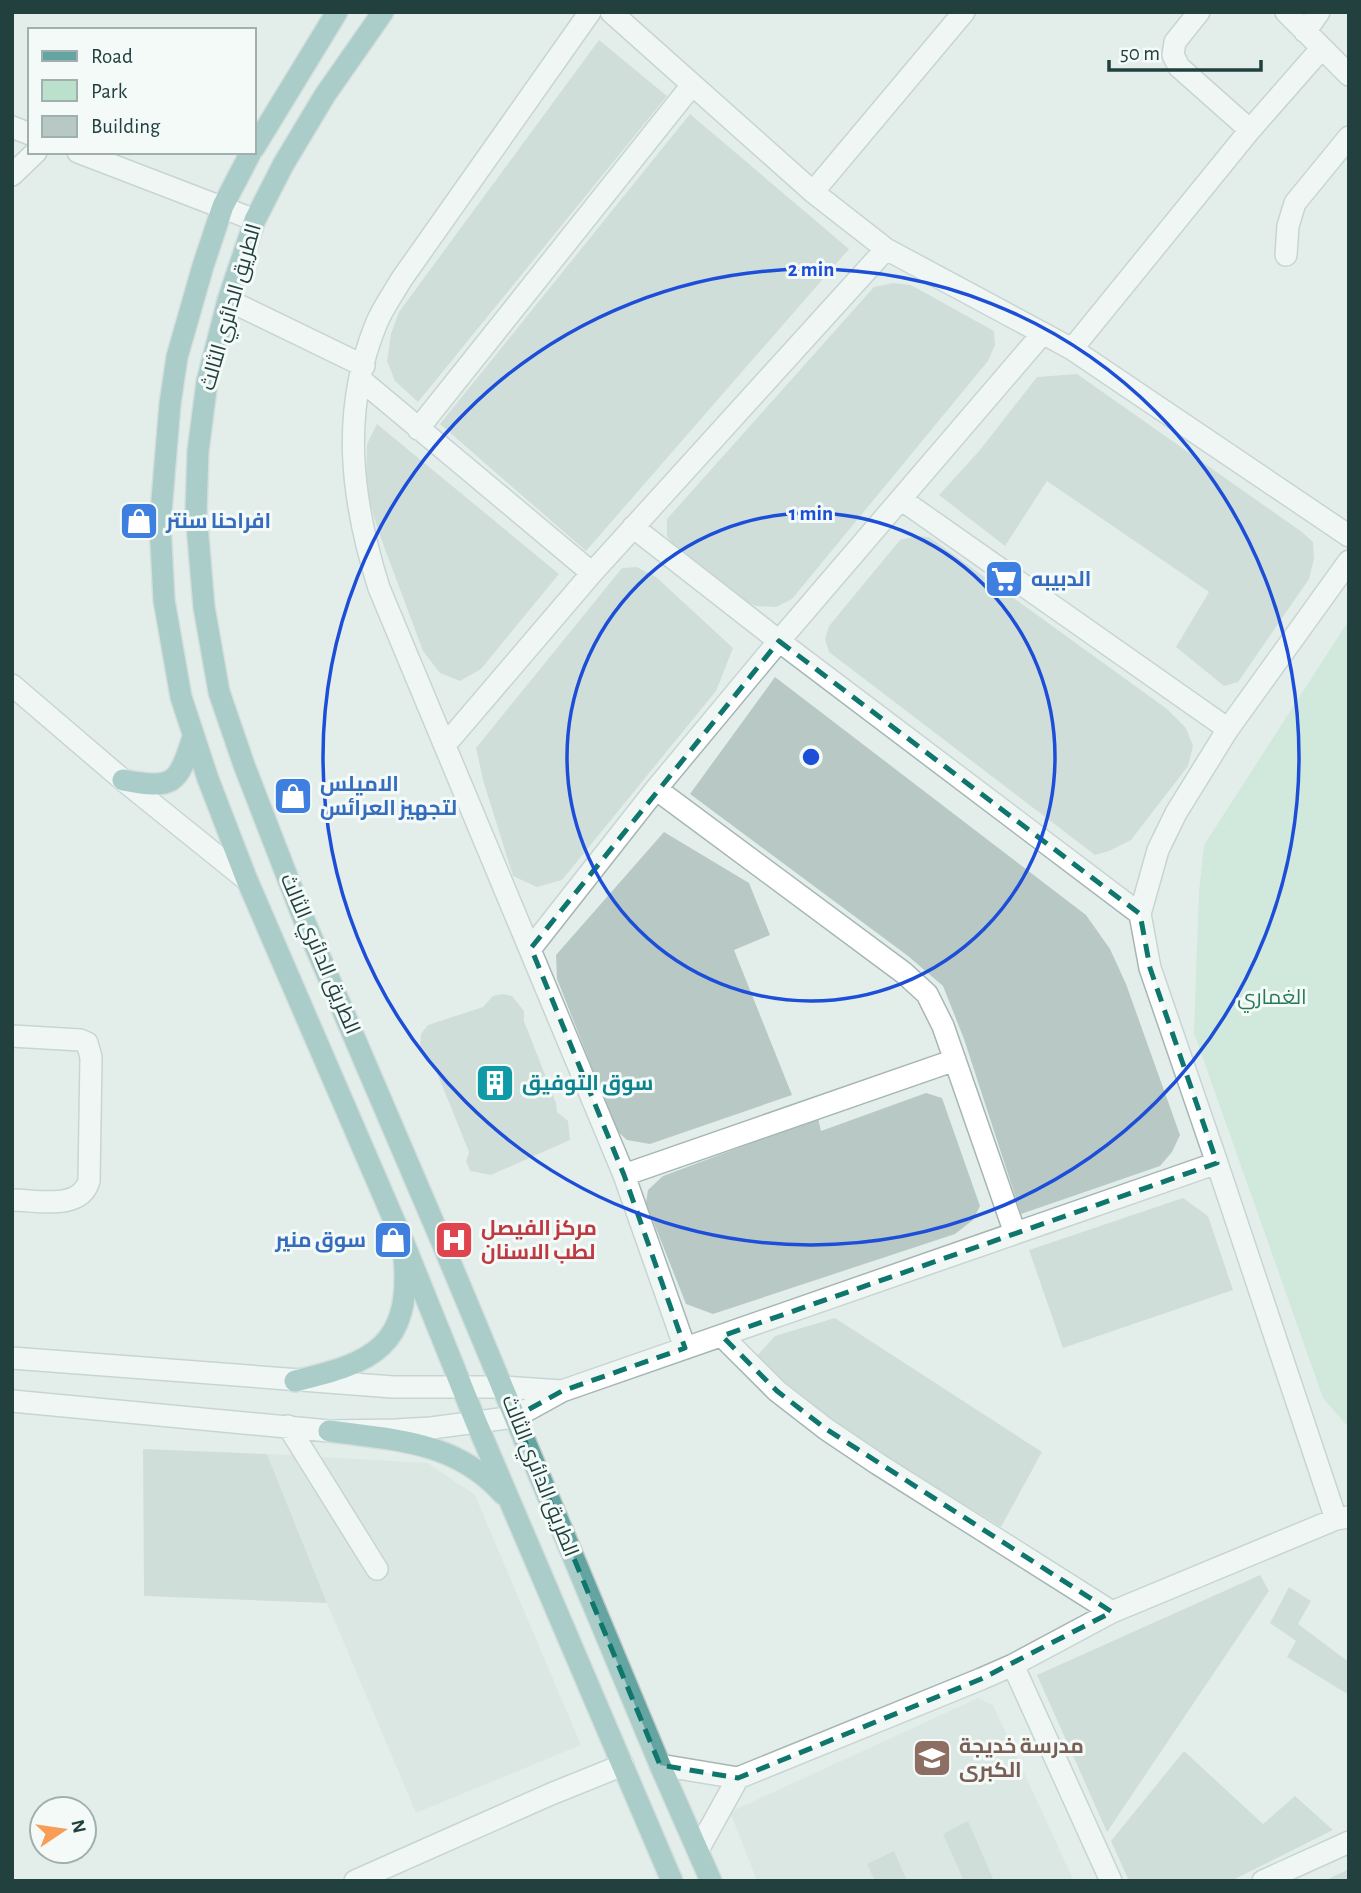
<svg xmlns="http://www.w3.org/2000/svg" width="1361" height="1893" font-family="'Alegreya Sans',Cairo,sans-serif">
	<style>
		.built { fill: #d1deda }
		.green { fill: #bbe0cc }
		.building { fill: #b8c9c5 }
		.lines { fill: none; stroke-linecap: round; stroke-linejoin: round }
		.minor-casing { stroke: #a5b6b4; stroke-width: 24 }
		.major-casing { stroke: #c1cac9; stroke-width: 24 }
		.minor { stroke: #fff; stroke-width: 21 }
		.major { stroke: #65a5a1; stroke-width: 21 }
		.marked { fill: none; stroke: #0f766e; stroke-width: 5; stroke-dasharray: 14 9; stroke-linejoin: round }
		.ring { fill: none; stroke: #1d4ed8; stroke-width: 3.5 }
		.labels { text-anchor: middle; dominant-baseline: central; stroke-width: 6; stroke-linejoin: round; paint-order: stroke }
		.street-label { font-size: 21px; fill: #21403e; stroke: #f4faf8 }
		.shop-label { font-size: 21px; font-weight: bold; fill: #366cbe; stroke: #f4faf8; text-anchor: start }
		.park-label { font-size: 21px; fill: #297958; stroke: #f4faf8 }
		.culture-label { font-size: 21px; font-weight: bold; fill: #0d838f; stroke: #f4faf8; text-anchor: start }
		.health-label { font-size: 21px; font-weight: bold; fill: #be3a42; stroke: #f4faf8; text-anchor: start }
		.education-label { font-size: 21px; font-weight: bold; fill: #785e54; stroke: #f4faf8; text-anchor: start }
		.centre { fill: #1d4ed8; stroke: #f4faf8; stroke-width: 3.5 }
		.ring-label { font-size: 21px; text-anchor: middle; font-weight: bold; fill: #1d4ed8; stroke: #f4faf8; stroke-width: 6; stroke-linejoin: round; paint-order: stroke }
	</style>
	<rect width="100%" height="100%" fill="#e3eeeb"/>
	<path class="built" d="M 267,1454 L 428,1463 L 475,1495 L 581,1745 L 416,1813 L 327,1603 Z
		M 978,1698 L 993,1705 L 1074,1881 L 757,1881 L 730,1812 Z"/>
	<path class="green" d="M 1349,620 L 1349,1428 L 1323,1398 L 1194,1033 L 1199,891 L 1204,845 Z"/>
	<path class="building" d="M 599,40 L 667,96 L 418,402 L 395,381 L 387,361 L 391,334 L 399,312 Z
		M 690,114 L 849,249 L 586,551 L 440,424 Z
		M 893,283 L 911,285 L 994,331 L 995,345 L 988,361 L 792,599 L 776,607 L 756,606 L 742,600 L 677,551 L 667,536 L 667,519 L 874,287 Z
		M 1077,374 L 1302,532 L 1313,542 L 1314,559 L 1309,579 L 1238,682 L 1224,686 L 1176,647 L 1209,592 L 1047,481 L 1005,546 L 939,495 L 980,450 L 1037,377 Z
		M 377,424 L 559,574 L 481,669 L 460,681 L 440,673 L 423,651 L 379,533 L 366,490 L 367,444 Z
		M 916,536 L 929,537 L 1167,709 L 1186,728 L 1193,746 L 1188,766 L 1131,840 L 1109,851 L 1095,855 L 829,652 L 825,639 L 829,626 L 900,540 Z
		M 637,567 L 656,577 L 733,648 L 716,691 L 562,880 L 537,887 L 513,876 L 483,780 L 476,748 L 622,568 Z
		M 775,677 L 1086,915 L 1110,949 L 1126,984 L 1180,1135 L 1172,1152 L 1160,1166 L 1021,1214 L 964,1039 L 943,986 L 908,956 L 690,794 Z
		M 664,832 L 749,883 L 770,935 L 734,950 L 792,1095 L 650,1144 L 627,1140 L 617,1131 L 557,979 L 556,955 Z
		M 502,994 L 512,996 L 524,1011 L 524,1021 L 556,1103 L 557,1112 L 568,1121 L 570,1140 L 491,1175 L 470,1171 L 466,1161 L 469,1152 L 433,1063 L 420,1049 L 421,1034 L 428,1025 L 483,1007 L 493,996 Z
		M 926,1093 L 942,1098 L 980,1206 L 973,1220 L 955,1234 L 713,1314 L 686,1304 L 646,1203 L 648,1190 L 663,1176 L 818,1118 L 821,1131 Z
		M 1183,1198 L 1208,1216 L 1233,1290 L 1063,1348 L 1029,1250 Z
		M 835,1318 L 1042,1452 L 1001,1527 L 813,1411 L 755,1358 L 775,1336 Z
		M 143,1449 L 267,1454 L 327,1603 L 144,1596 Z
		M 1260,1575 L 1269,1591 L 1107,1832 L 1037,1675 Z
		M 1289,1587 L 1311,1601 L 1298,1624 L 1346,1660 L 1349,1656 L 1349,1695 L 1287,1657 L 1296,1641 L 1270,1623 Z
		M 1184,1751 L 1263,1824 L 1295,1796 L 1333,1830 L 1231,1881 L 1129,1881 L 1111,1841 Z
		M 968,1821 L 994,1881 L 964,1881 L 943,1834 Z
		M 894,1851 L 907,1881 L 875,1881 L 867,1864 Z
		M 1349,1869 L 1349,1881 L 1324,1881 Z"/>
	<g class="lines">
		<g class="minor-casing">
			<path id="minor" d="M 590,12 L 401,280 C 393,294 383,308 377,322 C 340,411 351,499 379,588 L 624,1175 L 685,1348
				M 611,12 L 813,192 L 886,249 L 1072,349 L 1349,536
				M 1286,12 L 1349,75
				M 1305,32 L 1319,12
				M 12,127 L 30,134
				M 1250,130 L 1321,49
				M 78,152 L 255,220
				M 12,175 L 36,152
				M 813,192 L 964,12
				M 1286,255 L 1288,226 L 1295,203 L 1349,137
				M 228,300 L 364,366
				M 1072,349 L 1250,130 L 1179,67 L 1173,55 L 1175,42 L 1199,12
				M 360,379 L 592,573
				M 418,429 L 692,85
				M 902,500 L 1228,729
				M 633,527 L 779,641 L 1140,914
				M 12,685 L 123,780 L 247,880
				M 445,745 L 592,573 L 886,249
				M 656,789 L 904,973 L 927,994 L 943,1026 L 1015,1233
				M 531,948 L 656,789 L 779,641 L 1043,333
				M 12,1036 L 80,1040 L 87,1043 L 91,1057 L 89,1181 C 80,1211 37,1200 12,1200
				M 1217,1163 L 1336,1519
				M 624,1175 L 955,1060
				M 722,1336 L 777,1391 L 826,1429 L 878,1464 L 1112,1612
				M 12,1358 L 393,1387 L 503,1387 L 562,1391
				M 12,1401 L 329,1431 L 396,1430 L 431,1428 L 515,1417 L 562,1391 L 1217,1163 L 1150,968 L 1140,914 L 1158,850 L 1176,813 L 1228,729 L 1349,561
				M 288,1426 L 377,1569
				M 1013,1665 L 1111,1881
				M 660,1765 L 738,1778 L 981,1679 L 1013,1665 L 1112,1612 L 1336,1519 L 1349,1517
				M 698,1850 L 738,1778
				M 355,1881 L 551,1794 L 623,1765
				M 1263,1881 L 1349,1842"/>
		</g>
		<g class="major-casing">
			<path id="major" d="M 383,12 L 325,95 L 283,165 L 255,220 L 228,300 L 207,382 L 198,451 L 196,513 L 204,607 L 219,692 L 244,765 L 304,920 L 441,1240 L 660,1765 L 711,1881
				M 254,148 L 337,12
				M 251,152 L 223,206 L 203,266 L 177,357 L 170,404 L 160,524 L 164,600 L 181,697 L 208,779 L 247,880 L 403,1241 L 476,1422 L 672,1881
				M 123,780 C 174,790 178,784 193,737
				M 295,1381 C 373,1363 412,1346 404,1257
				M 329,1431 C 395,1440 456,1441 503,1494"/>
		</g>
		<use href="#minor" class="minor"/>
		<use href="#major" class="major"/>
	</g>
	<path d="M0 0H1361V1893H0ZM 779,641 L 1140,914 L 1150,968 L 1217,1163 L 722,1336 L 777,1391 L 826,1429 L 1112,1612 L 981,1679 L 738,1778 L 660,1765 L 515,1417 L 562,1391 L 685,1348 L 624,1175 L 531,948 Z" fill="#e3eeeb" fill-opacity=".55" fill-rule="evenodd"/>
	<path class="marked" d="M 779,641 L 1140,914 L 1150,968 L 1217,1163 L 722,1336 L 777,1391 L 826,1429 L 1112,1612 L 981,1679 L 738,1778 L 660,1765 L 515,1417 L 562,1391 L 685,1348 L 624,1175 L 531,948 Z"/>
	<g class="ring">
		<circle cx="811" cy="757" r="244"/>
		<circle cx="811" cy="757" r="488"/>
	</g>
	<defs>
		<g id="shop-square" transform="scale(2.0125)"><rect x="-9" y="-9" width="18" height="18" rx="4" fill="#3f7fe0" stroke="#f4faf8"/><path d="M-5-2.5h2.3a2.7 3.5 0 0 1 5.4 0H5L5.5 6h-11ZM-1.5-2.5h3a1.5 2.3 0 0 0-3 0Z" fill="#fff"/></g>
		<g id="supermarket-square" transform="scale(2.0125)"><rect x="-9" y="-9" width="18" height="18" rx="4" fill="#3f7fe0" stroke="#f4faf8"/><path d="M-6-5.5h2.5l.6 2H6L4.5 2H-2.5L-4.4-4H-6ZM-1.5 3.2a1.3 1.3 0 1 0 .1 0ZM3 3.2a1.3 1.3 0 1 0 .1 0Z" fill="#fff"/></g>
		<g id="building-square" transform="scale(2.0125)"><rect x="-9" y="-9" width="18" height="18" rx="4" fill="#0f9aa8" stroke="#f4faf8"/><path d="M-4-6H4V6H1V3H-1V6H-4ZM-2.5-4.3h1.7v1.8h-1.7ZM.8-4.3h1.7v1.8H.8ZM-2.5-1h1.7V.8h-1.7ZM.8-1h1.7V.8H.8Z" fill="#fff"/></g>
		<g id="hospital-square" transform="scale(2.0125)"><rect x="-9" y="-9" width="18" height="18" rx="4" fill="#e0444e" stroke="#f4faf8"/><path d="M-5-5h3v3.5h4V-5h3V5h-3V1.5h-4V5h-3Z" fill="#fff"/></g>
		<g id="school-square" transform="scale(2.0125)"><rect x="-9" y="-9" width="18" height="18" rx="4" fill="#8d6e63" stroke="#f4faf8"/><path d="M0-5L7-2L0 1L-7-2ZM-4 1L0 2.5L4 1V4Q0 6-4 4Z" fill="#fff"/></g>
	</defs>
	<g fill-rule="evenodd">
		<use href="#shop-square" x="139" y="521"/>
		<use href="#supermarket-square" x="1004" y="579"/>
		<use href="#shop-square" x="293" y="796"/>
		<use href="#building-square" x="495" y="1083"/>
		<use href="#shop-square" x="393" y="1240"/>
		<use href="#hospital-square" x="454" y="1240"/>
		<use href="#school-square" x="932" y="1758"/>
	</g>
	<g class="labels">
		<g class="street-label">
			<text transform="translate(231 307) rotate(-74)">الطريق الدائري الثالث</text>
			<text transform="translate(320 954) rotate(67)">الطريق الدائري الثالث</text>
			<text transform="translate(540 1476) rotate(68)">الطريق الدائري الثالث</text>
		</g>
		<g class="shop-label">
			<text x="166" y="521">افراحنا سنتر</text>
			<text x="1031" y="579">الدبيبه</text>
			<text x="320" y="784">الاميلس<tspan x="320" dy="24">لتجهيز العرائس</tspan></text>
			<text x="366" y="1240" text-anchor="end">سوق منير</text>
		</g>
		<g class="park-label">
			<text x="1272" y="997">الغماري</text>
		</g>
		<g class="culture-label">
			<text x="522" y="1083">سوق التوفيق</text>
		</g>
		<g class="health-label">
			<text x="481" y="1228">مركز الفيصل<tspan x="481" dy="24">لطب الاسنان</tspan></text>
		</g>
		<g class="education-label">
			<text x="959" y="1746">مدرسة خديجة<tspan x="959" dy="24">الكبرى</tspan></text>
		</g>
	</g>
	<circle cx="811" cy="757" r="10" class="centre"/>
	<g class="ring-label">
		<text x="811" y="276">2 min</text>
		<text x="811" y="520">1 min</text>
	</g>
	<rect width="1361" height="1893" fill="none" stroke="#21403e" stroke-width="28"/>
	<rect x="28" y="28" width="228" height="126" fill="#f4faf8" stroke="#a0b0ae" stroke-width="2"/>
	<rect x="42" y="51" width="35" height="10" fill="#65a5a1" stroke="#a0b0ae" stroke-width="2"/>
	<text x="91" y="63" font-size="21" fill="#21403e">Road</text>
	<rect x="42" y="80" width="35" height="21" fill="#bbe0cc" stroke="#a0b0ae" stroke-width="2"/>
	<text x="91" y="98" font-size="21" fill="#21403e">Park</text>
	<rect x="42" y="116" width="35" height="21" fill="#b8c9c5" stroke="#a0b0ae" stroke-width="2"/>
	<text x="91" y="133" font-size="21" fill="#21403e">Building</text>
	<g transform="translate(63 1830) rotate(77)"><circle r="33" fill="#f4faf8" stroke="#a0b0ae" stroke-width="2"/>
	<path d="M0-5L12 26L0 18L-12 26Z" fill="#f99d56"/>
	<text y="-10" font-size="19" font-weight="bold" text-anchor="middle" fill="#21403e">N</text>
	</g>
	<path d="M1109 60v10h152v-10" fill="none" stroke="#21403e" stroke-width="3.5"/>
	<text x="1120" y="60" font-size="21" fill="#21403e" stroke="#f4faf8" stroke-width="5" paint-order="stroke">50 m</text>
</svg>
